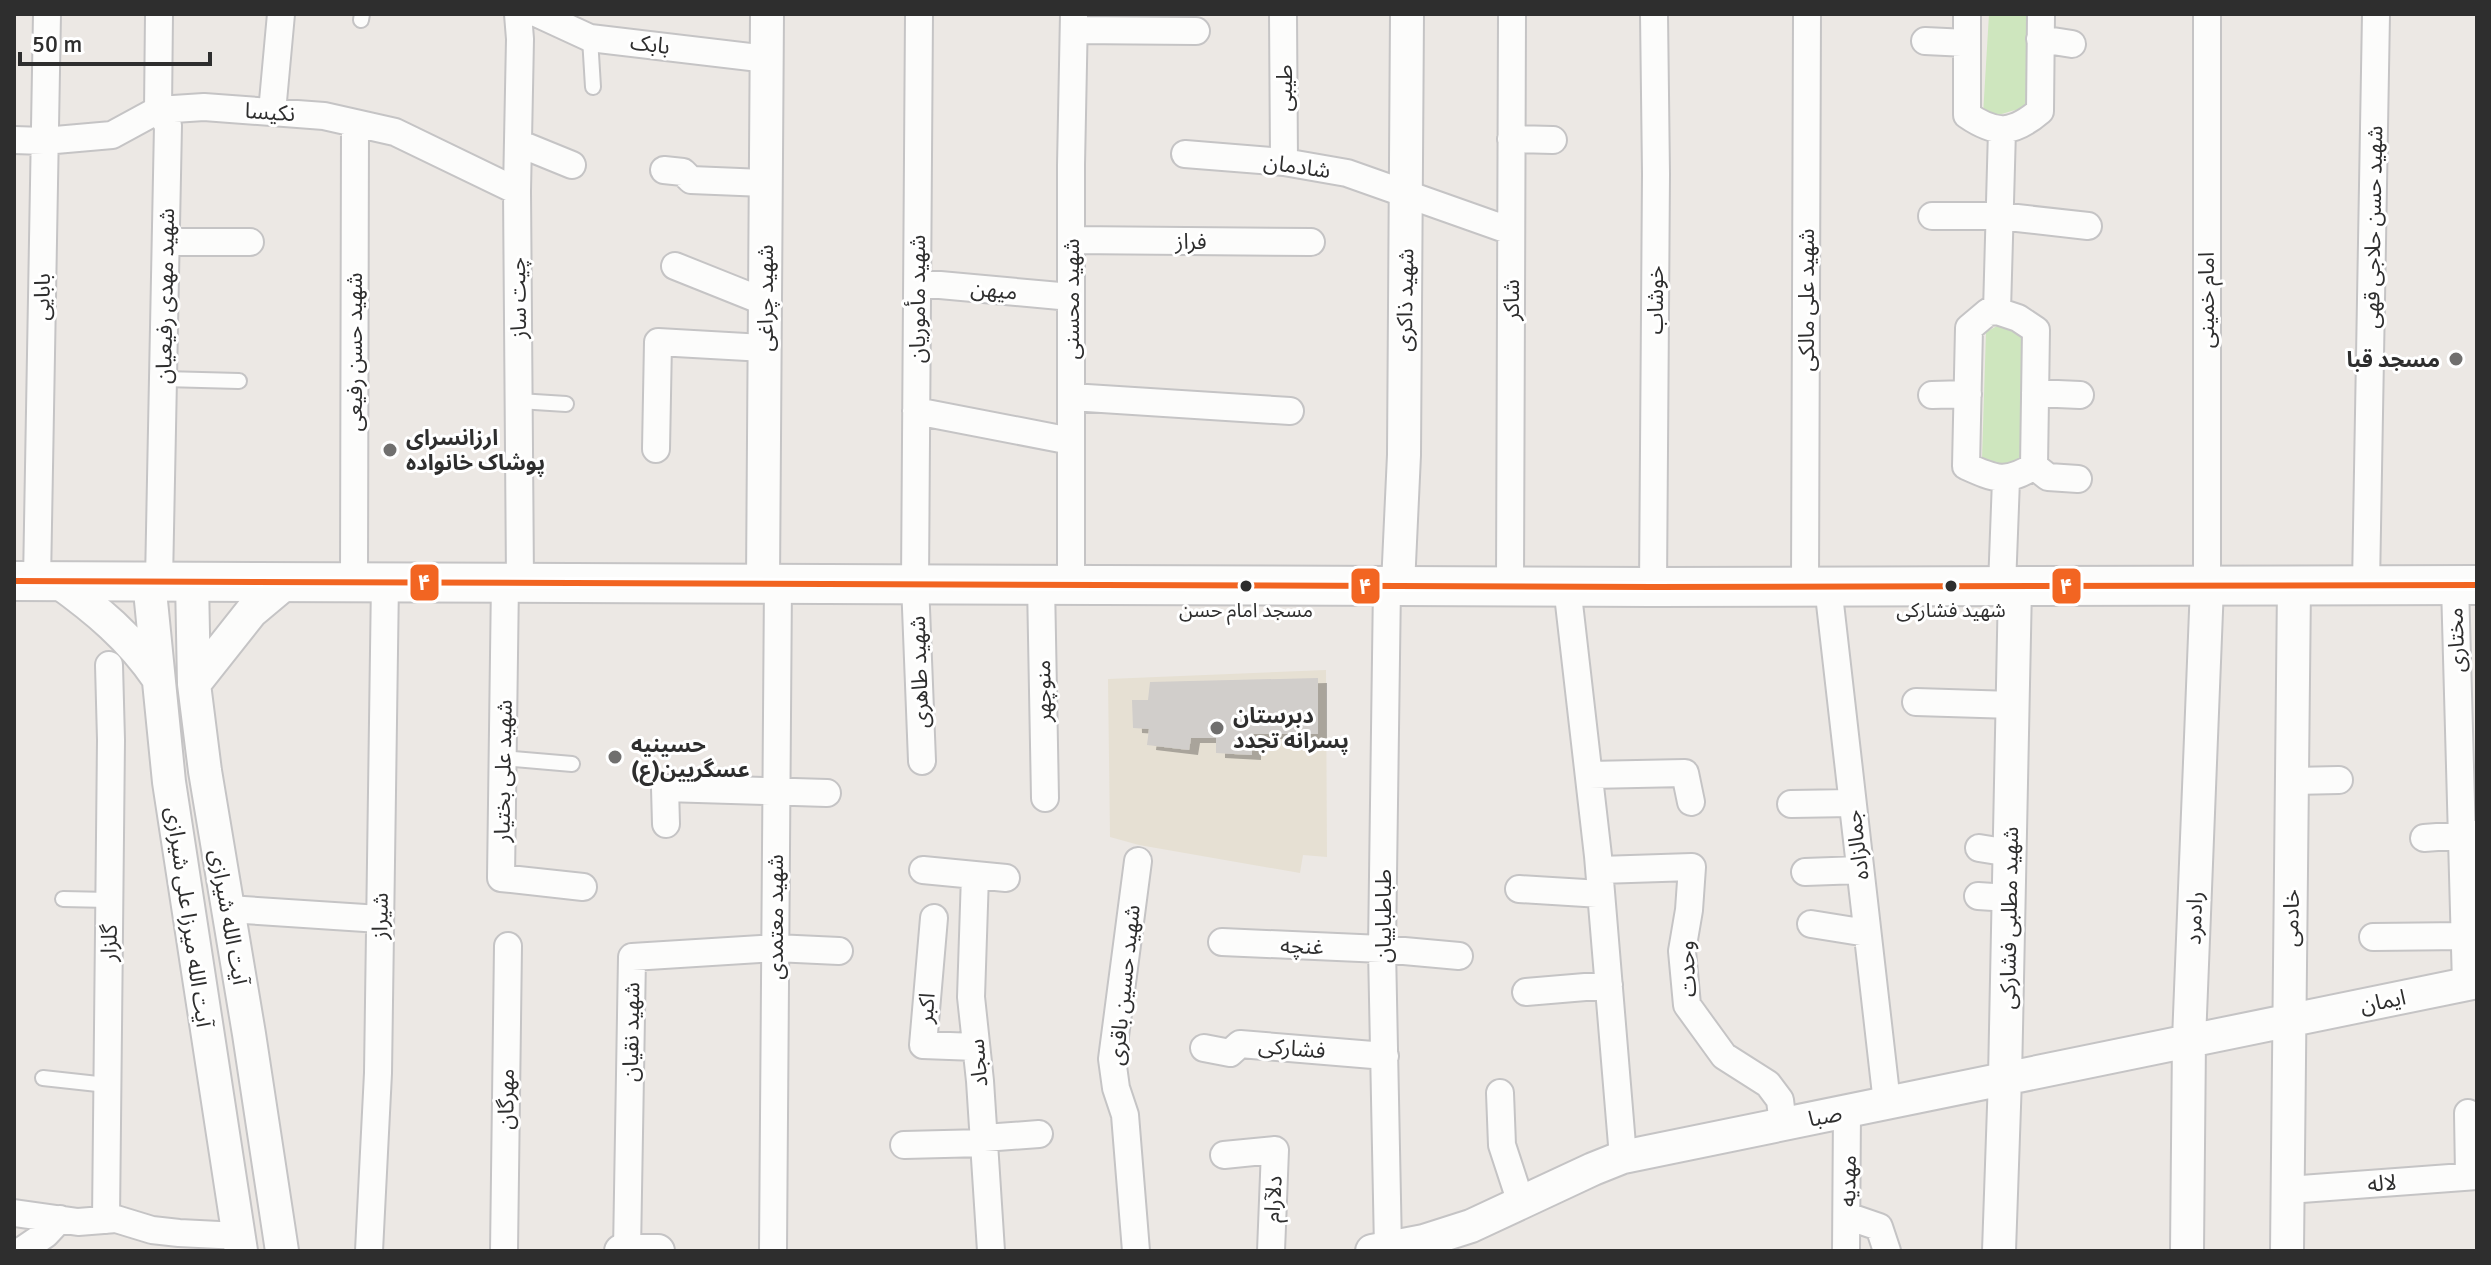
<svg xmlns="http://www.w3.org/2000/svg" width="2491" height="1265" font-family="Signika,'Noto Sans Arabic',sans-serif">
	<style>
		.education { fill: #e6e0d3 }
		.green { fill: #cee6be }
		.building { fill: #d1cecb; filter: url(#shadow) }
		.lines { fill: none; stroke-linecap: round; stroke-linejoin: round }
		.service-casing { stroke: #c5c4c5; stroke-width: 18 }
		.minor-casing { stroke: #c5c4c5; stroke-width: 30 }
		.tertiary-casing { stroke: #c5c4c5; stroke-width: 36 }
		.secondary-casing { stroke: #c5c4c5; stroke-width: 42 }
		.service { stroke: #fcfcfb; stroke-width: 14 }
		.minor { stroke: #fcfcfb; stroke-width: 26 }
		.tertiary { stroke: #fcfcfb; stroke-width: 32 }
		.secondary { stroke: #fcfcfb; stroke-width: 38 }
		.bus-1-casing { stroke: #fff; stroke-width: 12 }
		.bus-1 { stroke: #f26522; stroke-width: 6 }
		.poi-dot { fill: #706f6e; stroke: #fff; stroke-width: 3 }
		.bus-dot { fill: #2e2e2e; stroke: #fff; stroke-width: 3 }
		.labels { text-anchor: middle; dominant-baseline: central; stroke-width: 6; stroke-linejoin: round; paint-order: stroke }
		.bus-label { font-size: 20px; fill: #2e2e2e; stroke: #fff }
		.street-label { font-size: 22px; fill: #2e2e2e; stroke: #fff }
		.poi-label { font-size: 22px; font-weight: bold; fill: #2e2e2e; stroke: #fff; text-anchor: start }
		.line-badge { stroke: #fff; stroke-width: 3 }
		.badge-label { font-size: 22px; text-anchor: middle; font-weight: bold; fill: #fff }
	</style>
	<defs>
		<filter id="shadow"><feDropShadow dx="9" dy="5" stdDeviation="0" flood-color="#0004"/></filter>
	</defs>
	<rect width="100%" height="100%" fill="#ece8e4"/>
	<path class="education" d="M 1326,670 L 1327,857 L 1303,855 L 1300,873 L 1139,845 L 1110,837 L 1108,679 Z"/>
	<path class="green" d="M 1989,14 L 2028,14 L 2026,108 C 2008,110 2003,117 1983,115 Z
		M 1999,325 L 2026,334 L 2025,457 C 2012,469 1996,464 1982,459 L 1986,332 Z"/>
	<path class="building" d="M 1318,678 L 1318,734 L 1252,734 L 1252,755 L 1216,753 L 1216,738 L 1191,738 L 1189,750 L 1147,745 L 1149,729 L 1133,728 L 1132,700 L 1148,700 L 1150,682 Z"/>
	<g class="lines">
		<g class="service-casing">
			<path id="service" d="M 361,20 L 362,14
				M 590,38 L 593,87
				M 164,379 L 239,381
				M 519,401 L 566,404
				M 503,758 L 572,764
				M 63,899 L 109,900
				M 43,1078 L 107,1085"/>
		</g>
		<g class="minor-casing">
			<path id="minor" d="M 159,14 L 158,110 L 168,125 L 159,581
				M 518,14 L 520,39 L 517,191 L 520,581
				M 538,14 L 590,38 L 767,59
				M 919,14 L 915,583 L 922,761
				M 1283,14 L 1284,162
				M 1967,14 L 1967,115 C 1996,135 2013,134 2040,111 L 2041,14
				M 2207,14 L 2207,586
				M 1074,30 L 1196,31
				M 2040,39 L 2072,44
				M 1925,41 L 1967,43
				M 272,112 L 281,14
				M 1511,139 L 1553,140
				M 14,140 L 44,141 L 112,135 L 158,110 L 204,107 L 324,116 L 395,132 L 517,191
				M 518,143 L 572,165
				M 1185,154 L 1284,162 L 1347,173 L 1511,231
				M 664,170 L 683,172 L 691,180 L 766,183
				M 1932,216 L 1999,216 L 2088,226
				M 1071,240 L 1311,242
				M 166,242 L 250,242
				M 675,266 L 765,302
				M 918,283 L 1071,297
				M 1997,311 L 2018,318 L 2036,330 L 2034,466 C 2006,484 1995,479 1966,466 L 1969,328 L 1988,312 Z
				M 1997,311 L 2002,130
				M 2035,393 L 2080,395
				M 1932,395 L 1968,394
				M 1071,397 L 1290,411
				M 916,411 L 1071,441
				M 656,449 L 658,342 L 765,348
				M 2034,466 L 2048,477 L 2078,479
				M 37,581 L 47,14
				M 354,581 L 355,123
				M 505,581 L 501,878 L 583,887
				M 1041,584 L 1045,798
				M 1071,584 L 1071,165 L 1074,14
				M 1387,585 L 1382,949 L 1388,1248
				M 2366,585 L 2376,14
				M 2455,585 L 2466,984
				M 1510,586 L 1512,14
				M 1567,586 L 1598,856 L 1623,1157
				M 1805,586 L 1807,14
				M 1828,586 L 1887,1103
				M 2002,586 L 2006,480
				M 1653,587 L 1656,174 L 1654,14
				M 1916,702 L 2013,705
				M 1589,775 L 1685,773 L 1691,802
				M 2293,781 L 2339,780
				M 1791,804 L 1852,803
				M 666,824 L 665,788 L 827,793
				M 2424,838 L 2477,834
				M 1979,848 L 2010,853
				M 923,870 L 1006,878
				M 1600,870 L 1692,867 L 1689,910 L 1682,951 L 1687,1005 L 1724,1056 L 1768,1084 L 1780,1100 L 1783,1125
				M 1805,872 L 1860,870
				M 975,875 L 971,997 L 980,1081 L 991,1251
				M 1519,889 L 1601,894
				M 1978,896 L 2009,898
				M 228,909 L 380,919
				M 934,918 L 923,1045 L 976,1047
				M 1811,924 L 1867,933
				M 2373,937 L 2464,936
				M 1222,942 L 1382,949 L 1459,956
				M 1526,992 L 1609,985
				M 1204,1048 L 1230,1053 L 1240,1044 L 1385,1056
				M 1500,1093 L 1502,1145 L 1521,1203
				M 2468,1113 L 2469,1176
				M 984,1138 L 1039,1134
				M 904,1145 L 984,1143
				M 1224,1155 L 1275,1150 L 1271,1251
				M 2288,1190 L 2477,1176
				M 14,1213 L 78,1222 L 116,1219 L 152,1230 L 179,1233 L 239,1236
				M 1847,1216 L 1879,1227 L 1887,1251
				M 106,1220 L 111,740 L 109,665
				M 21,1251 L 46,1234 L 60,1219
				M 369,1251 L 378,1073 L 385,581
				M 504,1251 L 508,946
				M 627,1251 L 632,957 L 775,948 L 839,951
				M 773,1251 L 778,582
				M 1136,1251 L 1125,1115 L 1116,1088 L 1112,1059 L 1138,861
				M 1846,1251 L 1847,1111"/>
		</g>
		<g class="tertiary-casing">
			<path id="tertiary" d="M 57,581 C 96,609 131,638 158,678
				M 149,581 L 169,782 L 241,1251
				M 192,581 L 194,684 L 205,771 L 249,1034 L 282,1251
				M 763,582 L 767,14
				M 1398,585 L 1404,455 L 1407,14
				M 194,684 L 251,612 L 288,581
				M 621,1251 L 658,1251
				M 1372,1251 L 1424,1241 L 1471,1226 L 1593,1169 L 1623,1157 L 2477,982
				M 1999,1251 L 2005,1078 L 2015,586
				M 2187,1251 L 2189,1040 L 2207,586
				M 2287,1251 L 2294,585"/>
		</g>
		<g class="secondary-casing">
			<path id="secondary" d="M 14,581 L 1653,587 L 2477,585"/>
		</g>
		<use href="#service" class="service"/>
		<use href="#minor" class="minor"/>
		<use href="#tertiary" class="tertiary"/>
		<use href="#secondary" class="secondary"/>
		<g class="bus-1-casing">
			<path id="bus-1" d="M 14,581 L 1653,587 L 2477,585"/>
		</g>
		<use href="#bus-1" class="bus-1"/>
	</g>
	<g class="poi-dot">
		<circle cx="2456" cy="359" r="8"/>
		<circle cx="390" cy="450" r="8"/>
		<circle cx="1217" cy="728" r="8"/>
		<circle cx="615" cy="757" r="8"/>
	</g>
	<g class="bus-dot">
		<circle cx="1246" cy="586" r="7"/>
		<circle cx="1951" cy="586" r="7"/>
	</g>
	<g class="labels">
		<g class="bus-label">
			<text x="1246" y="610">مسجد امام حسن</text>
			<text x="1951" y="610">شهید فشارکی</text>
		</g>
		<g class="street-label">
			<text transform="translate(650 44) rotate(7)">بابک</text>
			<text transform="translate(1284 88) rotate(-90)">طیبی</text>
			<text transform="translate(270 112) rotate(4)">نکیسا</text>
			<text transform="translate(1297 166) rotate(8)">شادمان</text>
			<text transform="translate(2373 227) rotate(-89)">شهید حسن حلاجی قهی</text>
			<text x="1191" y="241">فراز</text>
			<text transform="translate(994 290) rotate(5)">میهن</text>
			<text transform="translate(165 296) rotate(-89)">شهید مهدی رفیعیان</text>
			<text transform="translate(42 297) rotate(-89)">بابایی</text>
			<text transform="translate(518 298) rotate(-91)">چیت ساز</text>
			<text transform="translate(765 298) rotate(-90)">شهید چراغی</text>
			<text transform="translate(917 299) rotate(-90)">شهید مأموریان</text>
			<text transform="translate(1071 299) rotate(-90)">شهید محسنی</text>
			<text transform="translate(1405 300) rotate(-89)">شهید ذاکری</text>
			<text transform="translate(1511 300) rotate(-90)">شاکر</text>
			<text transform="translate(1655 300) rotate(-90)">خوشاب</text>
			<text transform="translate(1806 300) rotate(-90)">شهید علی مالکی</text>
			<text transform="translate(2206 300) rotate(-90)">امام خمینی</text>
			<text transform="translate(354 352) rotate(-90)">شهید حسن رفیعی</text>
			<text transform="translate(2456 640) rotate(-92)">مختاری</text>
			<text transform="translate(919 672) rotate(-92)">شهید طاهری</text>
			<text transform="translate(1043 691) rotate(-91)">منوچهر</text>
			<text transform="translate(503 771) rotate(-89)">شهید علی بختیار</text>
			<text transform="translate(1857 845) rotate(-97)">جمالزاده</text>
			<text transform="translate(380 916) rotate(-89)">شیراز</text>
			<text transform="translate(1383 916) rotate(-90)">طباطباییان</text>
			<text transform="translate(189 917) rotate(82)">آیت الله میرزا علی شیرازی</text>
			<text transform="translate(229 917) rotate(80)">آیت الله شیرازی</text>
			<text transform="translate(775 917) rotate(-90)">شهید معتمدی</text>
			<text transform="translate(2009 918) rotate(-89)">شهید مطلبی فشارکی</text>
			<text transform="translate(2194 918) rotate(-88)">رادمرد</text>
			<text transform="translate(2291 918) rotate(-89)">خادمی</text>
			<text transform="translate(109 943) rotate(-89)">گلزار</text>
			<text transform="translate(1302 946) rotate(2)">غنچه</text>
			<text transform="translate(1687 969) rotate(-93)">وحدت</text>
			<text transform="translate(1124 985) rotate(-84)">شهید حسین باقری</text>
			<text transform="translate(2383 1001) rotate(-11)">ایمان</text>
			<text transform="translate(926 1008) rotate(-85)">اکبر</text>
			<text transform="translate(631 1032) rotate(-89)">شهید نقیان</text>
			<text transform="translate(1292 1048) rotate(5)">فشارکی</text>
			<text transform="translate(978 1063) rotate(-95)">سجاد</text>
			<text transform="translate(506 1099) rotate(-89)">مهرگان</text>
			<text transform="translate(1825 1116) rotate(-12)">صبا</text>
			<text transform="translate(1848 1181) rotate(-89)">مهدیه</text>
			<text transform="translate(2382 1183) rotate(-4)">لاله</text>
			<text transform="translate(1273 1199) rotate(-87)">دلآرام</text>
		</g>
		<g class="poi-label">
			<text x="2440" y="359" text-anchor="end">مسجد قبا</text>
			<text x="406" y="437">ارزانسرای<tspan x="406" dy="25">پوشاک خانواده</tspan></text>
			<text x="1233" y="715">دبرستان<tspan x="1233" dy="25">پسرانه تجدد</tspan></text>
			<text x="631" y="744">حسینیه<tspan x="631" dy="25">عسگریین(ع)</tspan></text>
		</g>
	</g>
	<g class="line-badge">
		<rect x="409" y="563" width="31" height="39" rx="8" fill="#f26522"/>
		<rect x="1350" y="567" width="31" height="38" rx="8" fill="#f26522"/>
		<rect x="2051" y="567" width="31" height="38" rx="8" fill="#f26522"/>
	</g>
	<g class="badge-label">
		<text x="424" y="590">۴</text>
		<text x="1365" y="594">۴</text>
		<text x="2066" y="594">۴</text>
	</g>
	<rect width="2491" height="1265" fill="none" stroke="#2e2e2e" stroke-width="32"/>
	<path d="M20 52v12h190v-12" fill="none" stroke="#2e2e2e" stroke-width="4"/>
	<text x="32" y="52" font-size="24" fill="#2e2e2e" stroke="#ffffff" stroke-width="6" paint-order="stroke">50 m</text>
</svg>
